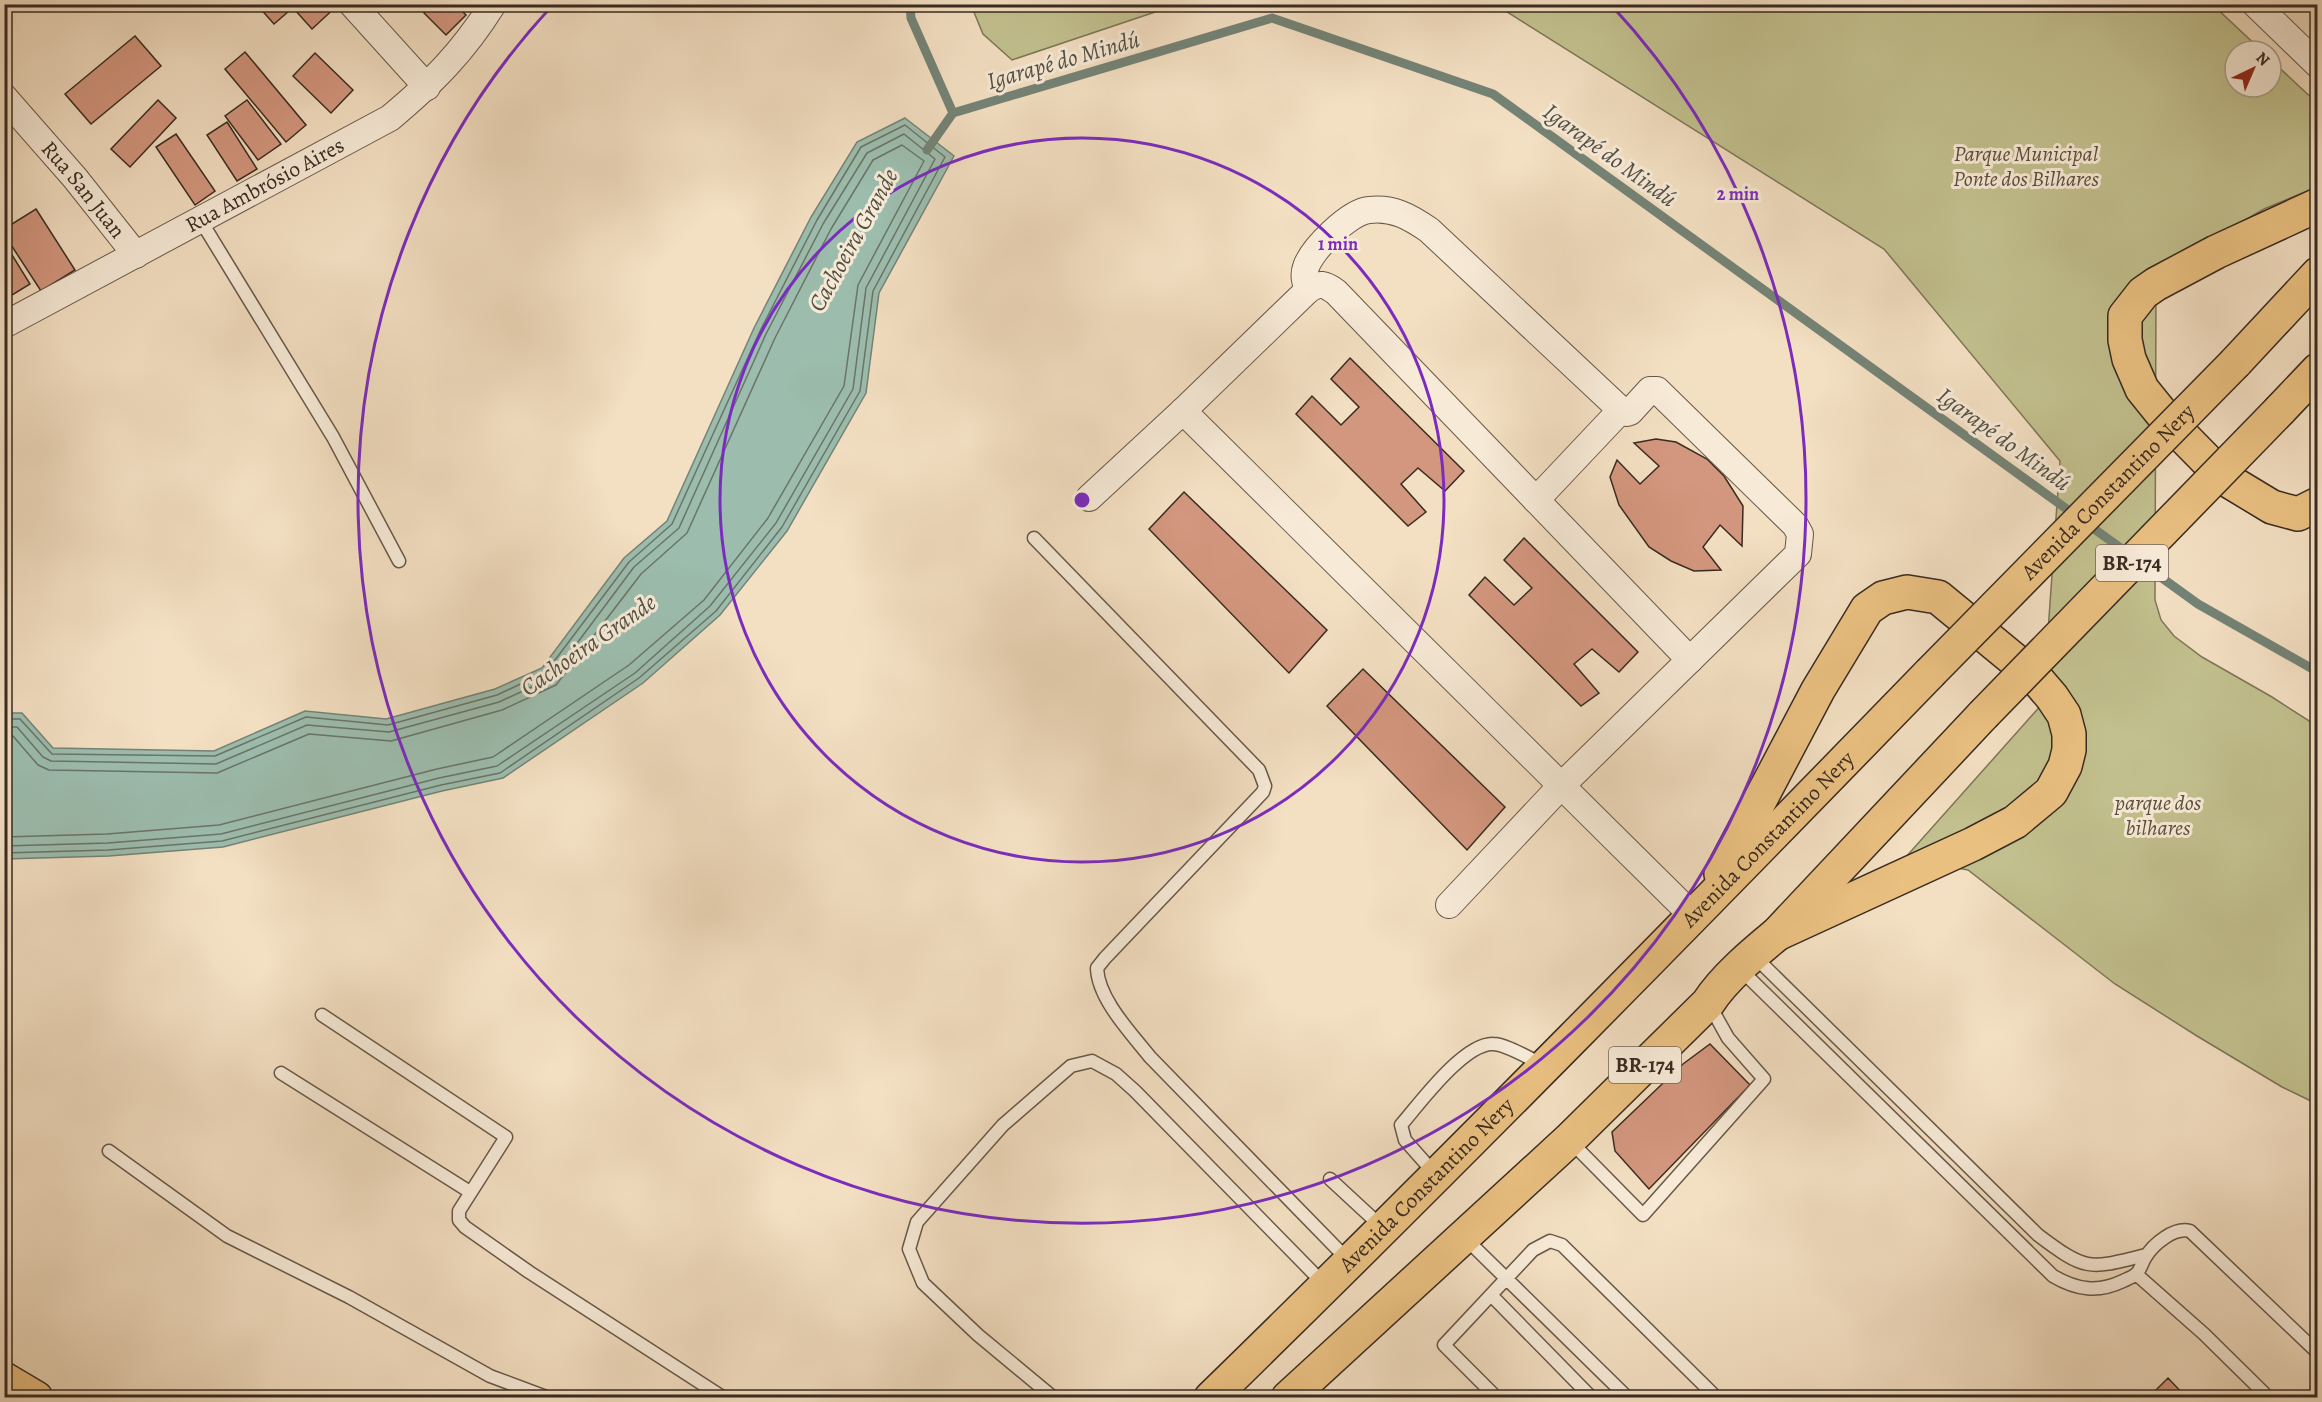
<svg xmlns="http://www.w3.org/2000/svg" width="2322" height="1402" font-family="Alegreya,serif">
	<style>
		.green { fill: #c2c08e; stroke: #7e7658; stroke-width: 1.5 }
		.water { fill: #9cbdae; stroke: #748376; stroke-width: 1.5 }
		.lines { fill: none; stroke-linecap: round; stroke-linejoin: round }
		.shore { stroke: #6a7468; stroke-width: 1.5 }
		.stream { stroke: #748376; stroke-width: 9 }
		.building { fill: #d3967e; stroke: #392b21; stroke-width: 1.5 }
		.lane-casing { stroke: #685849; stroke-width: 15 }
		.street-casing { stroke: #685849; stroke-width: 28 }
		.primary-casing { stroke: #392b21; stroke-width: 36 }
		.highway-casing { stroke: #392b21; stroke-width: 36 }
		.lane { stroke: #f7ead7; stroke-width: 12 }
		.street { stroke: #f7ead7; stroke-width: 26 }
		.primary { stroke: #eac081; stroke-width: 33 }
		.highway { stroke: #eac081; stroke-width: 33 }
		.highway-bridge-casing { stroke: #392b21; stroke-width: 36; stroke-linecap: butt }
		.highway-bridge { stroke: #eac081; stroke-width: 33 }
		.ring { fill: none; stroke: #7b2cbf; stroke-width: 3 }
		.labels { text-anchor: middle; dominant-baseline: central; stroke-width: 6; stroke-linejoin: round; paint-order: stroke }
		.shield { fill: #f7ead7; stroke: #726458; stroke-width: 1.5 }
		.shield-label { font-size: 21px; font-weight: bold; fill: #392b21 }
		.park-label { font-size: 22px; font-style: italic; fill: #5b503c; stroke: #f7ead7 }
		.street-label { font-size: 22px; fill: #392b21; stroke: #f7ead7 }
		.water-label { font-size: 24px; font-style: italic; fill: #525044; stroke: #f7ead7 }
		.centre { fill: #7b2cbf; stroke: #f7ead7; stroke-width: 3 }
		.ring-label { font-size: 18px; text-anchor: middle; font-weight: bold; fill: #7b2cbf; stroke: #f7ead7; stroke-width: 6; stroke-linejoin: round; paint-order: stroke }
	</style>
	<rect width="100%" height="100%" fill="#f3dfc2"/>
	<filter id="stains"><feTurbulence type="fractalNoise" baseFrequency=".00333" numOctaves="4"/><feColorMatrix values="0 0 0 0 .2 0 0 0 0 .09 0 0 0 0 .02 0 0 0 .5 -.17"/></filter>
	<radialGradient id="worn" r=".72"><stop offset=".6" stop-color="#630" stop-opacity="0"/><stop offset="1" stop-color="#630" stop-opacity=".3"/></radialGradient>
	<path class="green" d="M 971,5 L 1176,5 L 1012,60 L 983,34 Z
		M 1496,5 L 2213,5 L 2262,51 L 2235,51 L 2235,87 L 2271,87 L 2271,60 L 2317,103 L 2317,187 L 2264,209 L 2209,241 L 2156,284 L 2155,600 L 2161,620 L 2174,636 L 2202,657 L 2272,697 L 2317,726 L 2317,1104 L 2282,1087 L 2197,1036 L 2115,984 L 1968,870 L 1905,858 L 2043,703 L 2060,461 L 1884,249 Z"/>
	<path class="water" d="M 905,118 L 954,156 L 879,293 L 866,393 L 787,531 L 720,615 L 643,683 L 503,778 L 442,791 L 223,847 L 109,856 L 5,859 L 5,713 L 22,713 L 53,748 L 214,751 L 305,711 L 386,719 L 495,689 L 542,668 L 624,558 L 667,521 L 754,328 L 811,217 L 857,142 Z"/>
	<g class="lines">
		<path class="shore" d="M 4,719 L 20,719 L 52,754 L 215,756 L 306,717 L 388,725 L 497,695 L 546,672 L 629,562 L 672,524 L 760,331 L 817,220 L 861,147 L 905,125 L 945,157 L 873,291 L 860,391 L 782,527 L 716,611 L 639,678 L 500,773 L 441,785 L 222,841 L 108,850 L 4,853
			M 4,727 L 17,727 L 43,757 L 51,761 L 216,764 L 307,725 L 389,732 L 499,702 L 551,678 L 634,567 L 679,528 L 766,334 L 823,224 L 867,153 L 904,134 L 935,159 L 866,288 L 853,389 L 776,523 L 710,606 L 635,673 L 497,766 L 439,778 L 221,834 L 108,843 L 4,846
			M 4,736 L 13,736 L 38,765 L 49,770 L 217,773 L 309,734 L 391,741 L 502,710 L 556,685 L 641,574 L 687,533 L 775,338 L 831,229 L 873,160 L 902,145 L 924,161 L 858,285 L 844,386 L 768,518 L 704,600 L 629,665 L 493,757 L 437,769 L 219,825 L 107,834 L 4,837"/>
		<path class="stream" d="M 910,4 L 911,18 L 953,113
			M 953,113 L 1272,18 L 1493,94 L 2198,604 L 2318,672
			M 927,150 L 953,113"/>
	</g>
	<path class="building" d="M 262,4 L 297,4 L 274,24 L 259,7 Z
		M 301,4 L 339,4 L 312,29 L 295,10 Z
		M 432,4 L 455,4 L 466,15 L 446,35 L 424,13 Z
		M 135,36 L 161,66 L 91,124 L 65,94 Z
		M 245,52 L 306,125 L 286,142 L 225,69 Z
		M 315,53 L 353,90 L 331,113 L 293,76 Z
		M 158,100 L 176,118 L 130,167 L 111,149 Z
		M 247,100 L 281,144 L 258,160 L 225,116 Z
		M 227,122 L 257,169 L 237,181 L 207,135 Z
		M 176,134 L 215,191 L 195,205 L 156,147 Z
		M 36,209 L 75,270 L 41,291 L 4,234 L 4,229 Z
		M 4,242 L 30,284 L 4,300 Z
		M 1350,358 L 1464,471 L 1445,491 L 1418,468 L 1401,484 L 1426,512 L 1408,526 L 1296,414 L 1312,396 L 1341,425 L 1359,407 L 1331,379 Z
		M 1656,439 L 1676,442 L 1707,459 L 1724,476 L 1743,506 L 1742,546 L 1720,525 L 1703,547 L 1721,570 L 1694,571 L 1671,561 L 1649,547 L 1619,505 L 1610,477 L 1617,460 L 1640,484 L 1659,466 L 1634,443 Z
		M 1184,492 L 1327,630 L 1289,673 L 1149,529 Z
		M 1524,538 L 1638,652 L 1619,672 L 1592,649 L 1574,664 L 1599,693 L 1581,706 L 1469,595 L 1485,577 L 1514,605 L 1532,588 L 1504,560 Z
		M 1363,669 L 1505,807 L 1467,850 L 1327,706 Z
		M 1710,1044 L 1750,1085 L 1649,1189 L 1615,1151 L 1612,1132 L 1683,1064 Z
		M 2168,1378 L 2187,1398 L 2148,1398 Z"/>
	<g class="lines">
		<g class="lane-casing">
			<path id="lane" d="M 201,221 L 333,437 L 399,561
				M 1034,538 L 1259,770 L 1265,786 L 1263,792 L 1105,958 L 1097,968 C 1098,999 1131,1033 1150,1057 L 1349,1261
				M 1753,955 L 2038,1235 C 2087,1272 2089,1269 2146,1255
				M 1740,969 L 2053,1276 C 2077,1290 2098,1293 2123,1281 C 2127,1279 2133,1277 2136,1274 C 2140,1271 2142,1263 2145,1258 C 2153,1244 2174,1227 2190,1231 L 2318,1353
				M 322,1015 L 506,1137 L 459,1211 L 459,1220 L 465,1227 L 529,1272 L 724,1398
				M 281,1073 L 470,1192
				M 1570,1141 L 1643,1215 L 1764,1079 L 1728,1038 L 1709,1004
				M 109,1151 L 227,1236 L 349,1297 L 490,1376 L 549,1398
				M 1435,1174 L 1405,1140 L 1401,1125 C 1420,1103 1464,1043 1493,1044 C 1506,1044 1532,1060 1544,1065
				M 1330,1179 L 1383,1228
				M 1465,1238 L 1628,1398
				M 2136,1274 L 2204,1334 L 2269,1398
				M 1491,1295 L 1592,1398
				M 1054,1398 L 978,1335 L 923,1283 L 909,1249 L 917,1222 L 1003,1125 L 1071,1066 L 1092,1061 L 1116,1074 L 1135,1091 L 1324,1284
				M 1497,1398 L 1444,1345 L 1533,1250 L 1550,1241 L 1562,1245 L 1717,1398"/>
		</g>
		<g class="street-casing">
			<g id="street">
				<path d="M 352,4 L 427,87"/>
				<path d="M 2255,4 L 2318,65"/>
				<path id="s1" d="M 4,97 L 75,178 L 136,255"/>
				<path d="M 1308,290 C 1305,282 1303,275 1306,267 C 1312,249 1349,212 1369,210 C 1393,207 1410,217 1429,230 L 1621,410 L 1627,413 L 1630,412 L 1650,390 L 1657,390 L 1795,525 L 1800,534 L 1798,554 L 1561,786 L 1449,905"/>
				<path id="s2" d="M 4,325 L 390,118 C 433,82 463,52 493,4"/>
				<path d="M 1183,411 L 1694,917"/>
				<path d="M 1089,498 L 1183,411 L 1308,290 C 1319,282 1325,284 1336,292 L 1690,660"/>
				<path d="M 1536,500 L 1621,410"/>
			</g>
		</g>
		<g class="primary-casing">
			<path id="primary" d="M 4,1379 L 36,1398"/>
		</g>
		<g class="highway-casing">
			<g id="highway">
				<path d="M 2318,205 L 2216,252 L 2156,284 L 2143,293 L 2125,316 L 2125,340 L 2129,359 L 2142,389 L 2167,420 L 2224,478 L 2272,507 L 2298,514 L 2318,504"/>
				<path d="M 2235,363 L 2318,274"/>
				<path d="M 2280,410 L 2318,370"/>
				<path d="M 1721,874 L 1818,690 L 1867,609 L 1883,598 L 1907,592 L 1938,597 L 2034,676 L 2052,697 L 2064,715 L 2069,734 L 2069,750 L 2065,766 L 2051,792 L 2015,822 L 1973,844 L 1777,934"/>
				<path id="s3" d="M 1211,1398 C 1455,1160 1693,917 1930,673"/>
				<path d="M 1288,1398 L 1569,1140 L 1708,1003 C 1724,978 1754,953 1777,934 L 1983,715"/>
			</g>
		</g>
		<use href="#lane" class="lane"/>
		<use href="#street" class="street"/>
		<use href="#primary" class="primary"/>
		<use href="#highway" class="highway"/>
		<g class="highway-bridge-casing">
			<g id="highway-bridge">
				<path id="s4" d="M 1930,673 L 2235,363"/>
				<path d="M 1983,715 L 2280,410"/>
			</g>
		</g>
		<use href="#highway-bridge" class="highway-bridge"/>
	</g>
	<g class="ring">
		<circle cx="1082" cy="500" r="362"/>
		<path d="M1612 6A724 724 0 1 1 552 6"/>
	</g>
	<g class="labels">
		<g class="shield">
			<rect x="2096" y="545" width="72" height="36" rx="4.5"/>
			<rect x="1609" y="1047" width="72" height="36" rx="4.5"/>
		</g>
		<g class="shield-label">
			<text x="2132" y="563">BR-174</text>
			<text x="1645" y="1065">BR-174</text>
		</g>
		<g class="park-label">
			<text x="2026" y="154">Parque Municipal<tspan x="2026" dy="25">Ponte dos Bilhares</tspan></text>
			<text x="2158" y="803">parque dos<tspan x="2158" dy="25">bilhares</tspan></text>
		</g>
		<g class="street-label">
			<text stroke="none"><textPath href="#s2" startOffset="296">Rua Ambrósio Aires</textPath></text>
			<text stroke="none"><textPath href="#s1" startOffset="122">Rua San Juan</textPath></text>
			<text stroke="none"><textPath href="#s4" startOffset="254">Avenida Constantino Nery</textPath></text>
			<text stroke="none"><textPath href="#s3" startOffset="789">Avenida Constantino Nery</textPath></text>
			<text stroke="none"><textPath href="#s3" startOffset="303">Avenida Constantino Nery</textPath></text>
		</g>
		<g class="water-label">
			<text transform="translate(1063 60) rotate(-16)">Igarapé do Mindú</text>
			<text transform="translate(1610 155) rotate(36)">Igarapé do Mindú</text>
			<text transform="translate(853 240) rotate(-61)">Cachoeira Grande</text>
			<text transform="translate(2004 439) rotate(36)">Igarapé do Mindú</text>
			<text transform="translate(588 645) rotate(-35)">Cachoeira Grande</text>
		</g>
	</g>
	<circle cx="1082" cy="500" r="9" class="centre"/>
	<g class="ring-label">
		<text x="1738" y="200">2 min</text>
		<text x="1338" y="250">1 min</text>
	</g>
	<rect width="2322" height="1402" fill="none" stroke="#f3dfc2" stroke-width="24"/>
	<rect x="6" y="6" width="2310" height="1390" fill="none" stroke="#392b21" stroke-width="3"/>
	<rect x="12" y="12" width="2298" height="1378" fill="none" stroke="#392b21" stroke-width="1.5"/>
	<g transform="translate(2253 69) rotate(44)"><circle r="28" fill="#f7ead7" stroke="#ab9e8e" stroke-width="1.5"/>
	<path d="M0-4.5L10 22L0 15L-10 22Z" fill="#8f2418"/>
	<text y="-9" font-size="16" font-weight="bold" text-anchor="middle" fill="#392b21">N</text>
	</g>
	<rect width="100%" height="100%" filter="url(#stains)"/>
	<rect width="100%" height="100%" fill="url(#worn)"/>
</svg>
